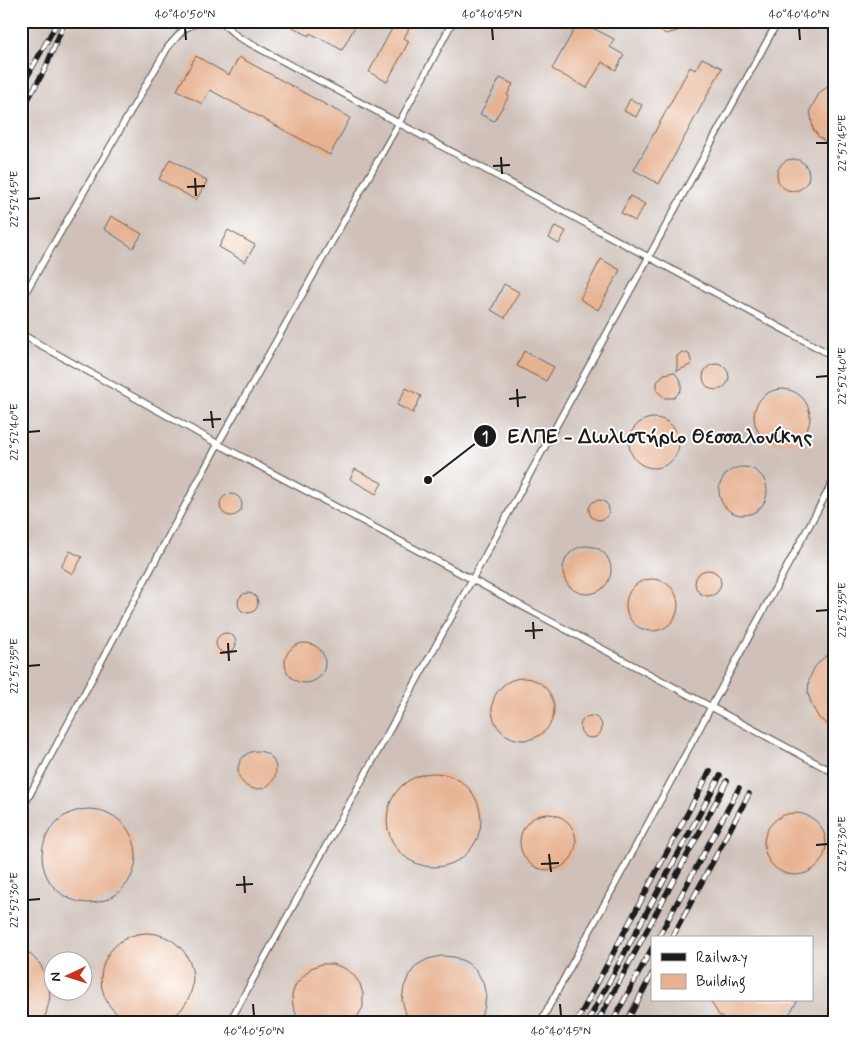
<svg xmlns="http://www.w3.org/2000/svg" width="856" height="1044" font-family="Mynerve,sans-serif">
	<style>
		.industrial { fill: #cfc1ba; fill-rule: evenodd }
		.building { fill: #e7b291 }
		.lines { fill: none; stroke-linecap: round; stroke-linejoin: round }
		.lane-casing { stroke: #69635c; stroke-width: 8 }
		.lane { stroke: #fff; stroke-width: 5.5 }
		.rail-casing { stroke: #1c1c1c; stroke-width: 5.5 }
		.rail { stroke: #fff; stroke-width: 4; stroke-dasharray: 11; stroke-linecap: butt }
		.ticks { fill: none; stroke: #1c1c1c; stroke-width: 2 }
		.leader { fill: none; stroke: #1c1c1c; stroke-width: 2 }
		.callout-dot { fill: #1c1c1c; stroke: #fff; stroke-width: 2 }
		.mark-label { font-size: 15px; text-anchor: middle; font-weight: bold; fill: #fff }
		.callout-label { font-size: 20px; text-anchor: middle; font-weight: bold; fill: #1c1c1c; stroke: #fff; stroke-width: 4; stroke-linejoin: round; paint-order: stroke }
		.neatline { fill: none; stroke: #1c1c1c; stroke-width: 2 }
		.ticks-label { font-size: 12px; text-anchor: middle; fill: #1c1c1c }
	</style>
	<rect width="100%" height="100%" fill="#fff"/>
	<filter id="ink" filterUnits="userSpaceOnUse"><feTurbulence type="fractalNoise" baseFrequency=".02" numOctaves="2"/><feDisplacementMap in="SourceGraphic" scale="10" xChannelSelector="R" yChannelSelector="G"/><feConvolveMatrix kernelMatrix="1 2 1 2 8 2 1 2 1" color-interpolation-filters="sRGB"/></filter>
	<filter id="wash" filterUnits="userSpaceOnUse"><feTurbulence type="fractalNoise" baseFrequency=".0096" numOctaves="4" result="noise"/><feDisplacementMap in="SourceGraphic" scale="20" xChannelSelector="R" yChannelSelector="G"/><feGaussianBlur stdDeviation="1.12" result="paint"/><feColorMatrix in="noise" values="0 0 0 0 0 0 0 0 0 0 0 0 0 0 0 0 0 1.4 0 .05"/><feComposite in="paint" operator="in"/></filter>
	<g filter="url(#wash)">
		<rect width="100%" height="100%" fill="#f7e8d4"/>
		<path class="industrial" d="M 21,21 L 835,21 L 835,1023 L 21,1023 ZM 652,938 L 812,938 L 812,1000 L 652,1000 ZM 52,962 L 82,962 L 82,992 L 52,992 Z"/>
		<g id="blocks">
			<path class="building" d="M 282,21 L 358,21 L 342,50 L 310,33 L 309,36 Z
				M 396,21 L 413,21 L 404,38 L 409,41 L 387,82 L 369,72 Z
				M 579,21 L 614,39 L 610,47 L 624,55 L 616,70 L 602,62 L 587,88 L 552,69 Z
				M 642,21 L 688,21 L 677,31 L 666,34 Z
				M 196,56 L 229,75 L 239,57 L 350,118 L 330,155 L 210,90 L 202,104 L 177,90 Z
				M 702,58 L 722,68 L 659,184 L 634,170 L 690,67 L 695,70 Z
				M 500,78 L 513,84 L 507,95 L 509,96 L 494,121 L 480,114 Z
				M 835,82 L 835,149 L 819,137 L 813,129 L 810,110 L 820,92 Z
				M 630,99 L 642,105 L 636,117 L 624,111 Z
				M 170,159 L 207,181 L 196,200 L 159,179 Z
				M777 175a16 16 0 1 1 32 0a16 16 0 1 1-32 0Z
				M 630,196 L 645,204 L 635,221 L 621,213 Z
				M 111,216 L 142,234 L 133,248 L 104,229 Z
				M 555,226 L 566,231 L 559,244 L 549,238 Z
				M 228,230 L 255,245 L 245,262 L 219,247 Z
				M 601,259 L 620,270 L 598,310 L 580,299 Z
				M 504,284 L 519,292 L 505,318 L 491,310 Z
				M 524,351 L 554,367 L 546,381 L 517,366 Z
				M 682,352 L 689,354 L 692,364 L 677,371 L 677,356 Z
				M703 377a13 13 0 1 1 26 0a13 13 0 1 1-26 0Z
				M 674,372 L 681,381 L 681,390 L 674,398 L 665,398 L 657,391 L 657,382 L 664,374 Z
				M 406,388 L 421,396 L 413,413 L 397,405 Z
				M754 417a28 28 0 1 1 56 0a28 28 0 1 1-56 0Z
				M629 443a25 25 0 1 1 50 0a25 25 0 1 1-50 0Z
				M719 491a24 24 0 1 1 48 0a24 24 0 1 1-48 0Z
				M 355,469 L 382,483 L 376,494 L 350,479 Z
				M220 505a11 11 0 1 1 22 0a11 11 0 1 1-22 0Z
				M589 510a10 10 0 1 1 20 0a10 10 0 1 1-20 0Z
				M563 570a24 24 0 1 1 48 0a24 24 0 1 1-48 0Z
				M 70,551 L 82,557 L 73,574 L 61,567 Z
				M695 583a13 13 0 1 1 26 0a13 13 0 1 1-26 0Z
				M626 605a26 26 0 1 1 52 0a26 26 0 1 1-52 0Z
				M238 603a10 10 0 1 1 20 0a10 10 0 1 1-20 0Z
				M216 643a10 10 0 1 1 20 0a10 10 0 1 1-20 0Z
				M285 663a20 20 0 1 1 40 0a20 20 0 1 1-40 0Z
				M 835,651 L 835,730 L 819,718 L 812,706 L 808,693 L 809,680 L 814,668 L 823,658 Z
				M492 709a31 31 0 1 1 62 0a31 31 0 1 1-62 0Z
				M580 727a11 11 0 1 1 22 0a11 11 0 1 1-22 0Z
				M238 770a19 19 0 1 1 38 0a19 19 0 1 1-38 0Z
				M387 820a47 47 0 1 1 94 0a47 47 0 1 1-94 0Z
				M42 856a47 47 0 1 1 94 0a47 47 0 1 1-94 0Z
				M764 844a31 31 0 1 1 62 0a31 31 0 1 1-62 0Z
				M520 842a28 28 0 1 1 56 0a28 28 0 1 1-56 0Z
				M101 979a46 46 0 1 1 92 0a46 46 0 1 1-92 0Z
				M 21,945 L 40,964 L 48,980 L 50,997 L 46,1014 L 40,1023 L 21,1023 Z
				M 441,956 L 454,957 L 466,962 L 476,970 L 483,982 L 486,996 L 484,1010 L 477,1023 L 411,1023 L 406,1014 L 402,1000 L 404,987 L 409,975 L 417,965 L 428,959 Z
				M 322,964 L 333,964 L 344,968 L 353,974 L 360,984 L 363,994 L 363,1007 L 354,1023 L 302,1023 L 297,1017 L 293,1006 L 292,995 L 296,984 L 311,968 Z
				M 710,1000 L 798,1000 L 789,1015 L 779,1023 L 729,1023 L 719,1015 Z"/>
		</g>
	</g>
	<g filter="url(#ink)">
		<use href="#blocks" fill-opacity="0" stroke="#69635c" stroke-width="1"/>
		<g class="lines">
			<g class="lane-casing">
				<path id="lane" d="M 217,21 L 220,21 L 238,37 L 835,357
					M 21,300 L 168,47 L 184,29 L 200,21
					M 21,334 L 218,444 L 835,773
					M 21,811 L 218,444 L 399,123 L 453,21
					M 229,1023 L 778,21
					M 540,1023 L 835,478"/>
			</g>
			<use href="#lane" class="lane"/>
			<g class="rail-casing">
				<path id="rail" d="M 21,88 L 58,21
					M 21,112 L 45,69 L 65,21
					M 658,938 L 739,788
					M 672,938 L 749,794
					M 576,1023 L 710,771
					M 587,1023 L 720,776
					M 597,1023 L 727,781
					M 612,1023 L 652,948
					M 626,1023 L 652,974"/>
			</g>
			<use href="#rail" class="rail"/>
		</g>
	</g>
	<path class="ticks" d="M 185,28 L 186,40M 492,28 L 493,40M 799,28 L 800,40M 816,143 L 828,143M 501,157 L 502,174M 493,166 L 510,165M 195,178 L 196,196M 187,187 L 205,186M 28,199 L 40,198M 816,377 L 828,376M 517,389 L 518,407M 509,399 L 526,397M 211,411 L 213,428M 203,420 L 221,419M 28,432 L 40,431M 816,611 L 828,610M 533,622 L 534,639M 525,631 L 543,630M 228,643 L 229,661M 220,653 L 237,651M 28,666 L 40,665M 816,845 L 828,844M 549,854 L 551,872M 541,864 L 559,863M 244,876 L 245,893M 236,885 L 253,884M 28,900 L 40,899M 253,1004 L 254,1016M 560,1004 L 561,1016"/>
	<path class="leader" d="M428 480L485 436"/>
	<g class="callout-dot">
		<circle cx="428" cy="480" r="5"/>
		<circle cx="485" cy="436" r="12"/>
	</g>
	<g class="mark-label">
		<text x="485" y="442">1</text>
	</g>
	<g class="callout-label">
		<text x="660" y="443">ΕΛΠΕ - Διυλιστήριο Θεσσαλονίκης</text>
	</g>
	<rect width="856" height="1044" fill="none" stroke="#fff" stroke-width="55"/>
	<rect x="651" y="936" width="162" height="65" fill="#ffffff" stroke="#a4a4a4"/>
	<rect x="661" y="953" width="25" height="8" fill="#1c1c1c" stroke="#a4a4a4"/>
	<text x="696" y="962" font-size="15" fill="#1c1c1c">Railway</text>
	<rect x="661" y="974" width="25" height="15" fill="#e7b291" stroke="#a4a4a4"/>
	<text x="696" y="986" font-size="15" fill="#1c1c1c">Building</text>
	<g transform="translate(68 976) rotate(266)"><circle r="24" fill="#ffffff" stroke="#a4a4a4"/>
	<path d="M0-4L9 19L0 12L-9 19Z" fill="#c8321e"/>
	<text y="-8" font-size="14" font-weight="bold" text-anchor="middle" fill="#1c1c1c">N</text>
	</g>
	<rect x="28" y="28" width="800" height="988" class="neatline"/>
	<g class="ticks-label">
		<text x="185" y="18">40°40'50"N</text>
		<text x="492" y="18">40°40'45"N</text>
		<text x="799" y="18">40°40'40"N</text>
		<text transform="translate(842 143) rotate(-90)" y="4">22°52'45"E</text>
		<text transform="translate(14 199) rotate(-90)" y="4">22°52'45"E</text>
		<text transform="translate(842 376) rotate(-90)" y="4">22°52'40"E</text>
		<text transform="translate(14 432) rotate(-90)" y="4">22°52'40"E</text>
		<text transform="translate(842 610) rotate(-90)" y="4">22°52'35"E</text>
		<text transform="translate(14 666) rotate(-90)" y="4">22°52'35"E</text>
		<text transform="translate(842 844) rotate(-90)" y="4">22°52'30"E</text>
		<text transform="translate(14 900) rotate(-90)" y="4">22°52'30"E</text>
		<text x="254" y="1035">40°40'50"N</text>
		<text x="561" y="1035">40°40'45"N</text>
	</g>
</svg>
